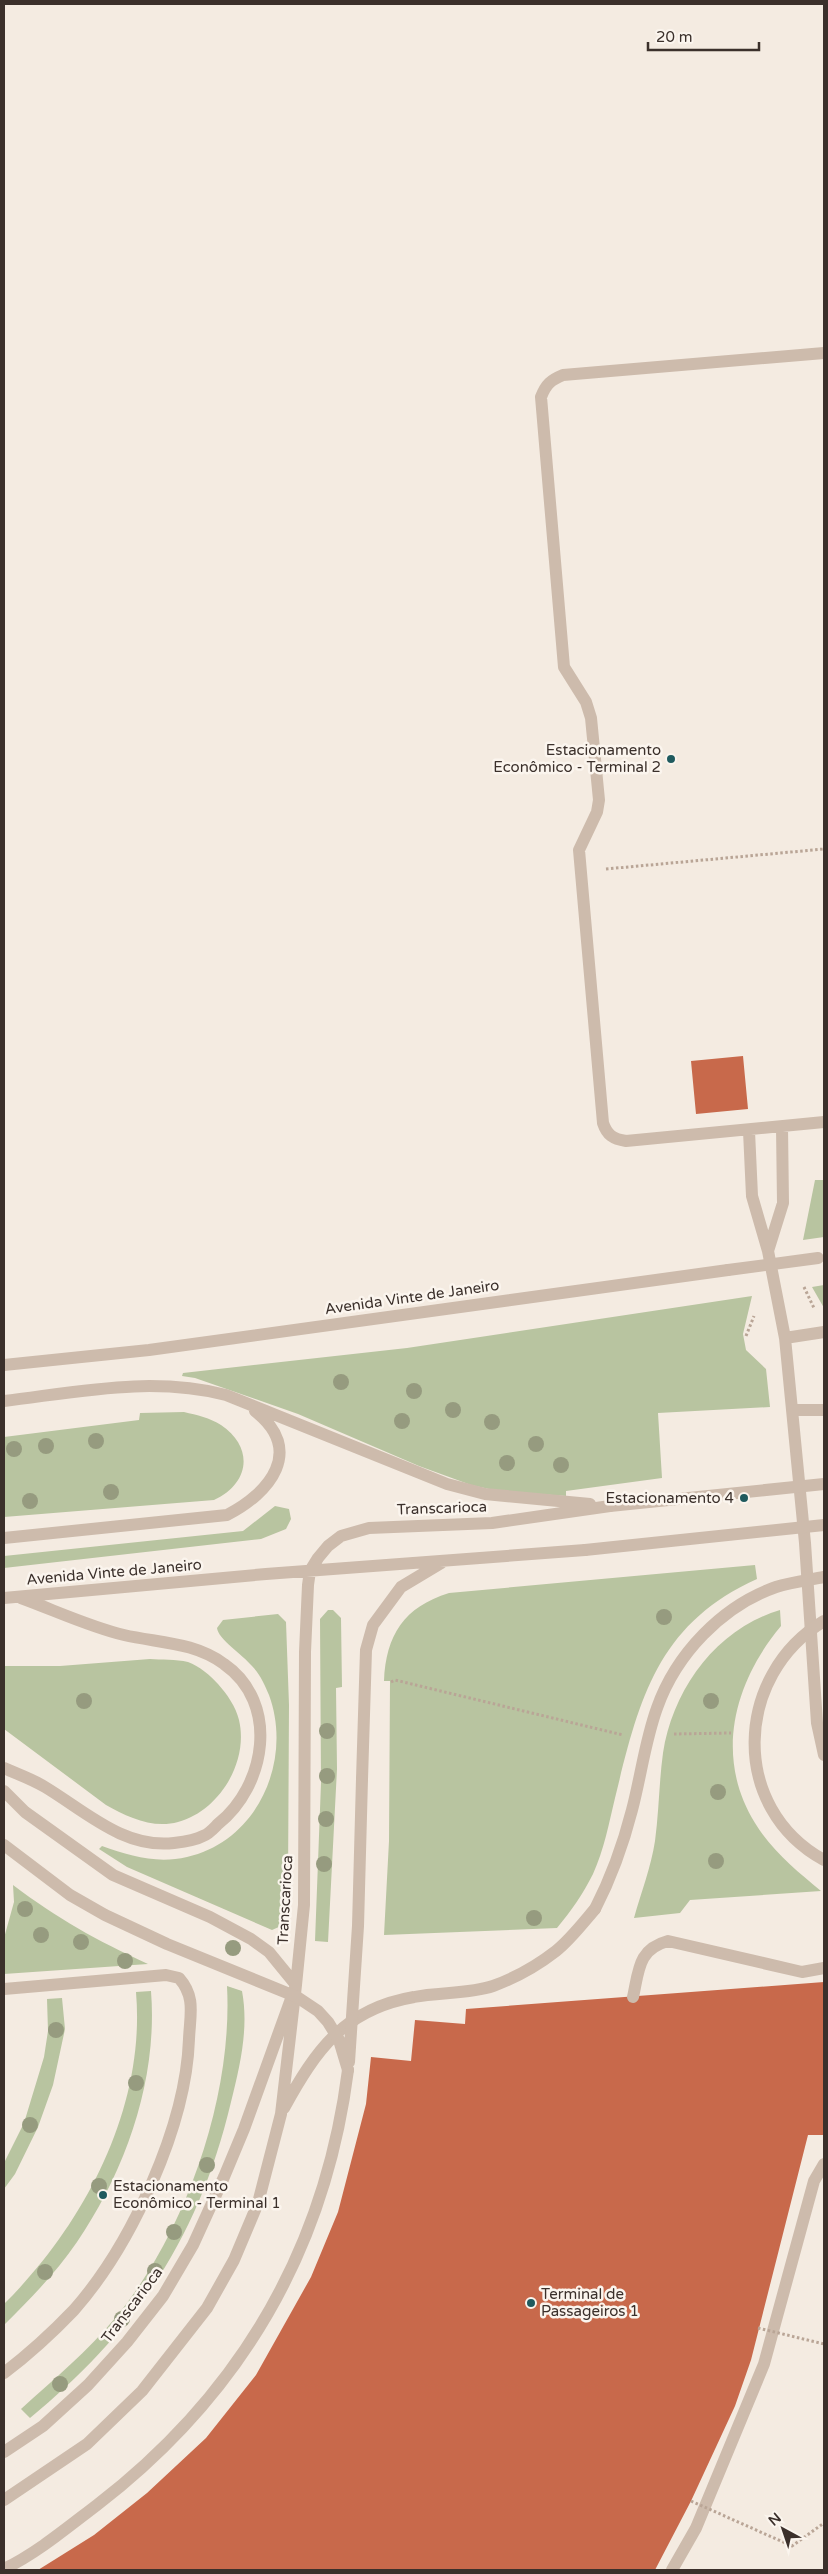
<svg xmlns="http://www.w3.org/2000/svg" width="828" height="2574" font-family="'Varela Round',sans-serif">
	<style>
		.green { fill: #b8c4a0 }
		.building { fill: #c8694b }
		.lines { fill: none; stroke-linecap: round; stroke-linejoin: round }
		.path { stroke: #b9a596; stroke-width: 3; stroke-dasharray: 2.5 2.5; stroke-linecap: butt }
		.minor { stroke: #cdbbac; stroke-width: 12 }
		.path-bridge { stroke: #b9a596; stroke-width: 3; stroke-dasharray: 2.5 2.5; stroke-linecap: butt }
		.minor-bridge { stroke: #cdbbac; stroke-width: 12 }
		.tree { fill: #969b7f }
		.poi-dot { fill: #1f5a5e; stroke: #fbf5ee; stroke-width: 2 }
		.labels { text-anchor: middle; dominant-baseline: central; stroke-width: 5; stroke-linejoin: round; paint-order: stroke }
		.poi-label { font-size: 15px; fill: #3b302b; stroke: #fbf5ee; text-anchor: end }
		.street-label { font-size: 15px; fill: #3b302b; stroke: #fbf5ee }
	</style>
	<rect width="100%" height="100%" fill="#f4ebe1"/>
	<path class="green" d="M 815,1180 L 824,1180 L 824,1237 L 803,1240 Z
		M 824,1285 L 824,1308 L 812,1287 Z
		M 752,1296 L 743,1334 L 746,1350 L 766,1369 L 770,1407 L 658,1413 L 662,1478 L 566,1491 L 566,1496 L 498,1491 L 471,1485 L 419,1466 L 298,1414 L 195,1378 L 182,1376 L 183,1373 L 407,1348 Z
		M 184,1412 C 197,1415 210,1418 221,1425 C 255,1448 249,1484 214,1500 L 4,1517 L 4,1437 L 139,1420 L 140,1413 Z
		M 275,1506 L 289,1509 L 291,1519 L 286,1529 L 261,1539 L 4,1568 L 4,1556 L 243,1531 Z
		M 755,1565 L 757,1579 C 657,1624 639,1700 615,1798 C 609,1823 604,1850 593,1874 C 583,1894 571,1911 557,1928 L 384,1935 L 389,1841 L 390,1681 L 384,1681 C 386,1635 404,1607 449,1593 Z
		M 328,1610 L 333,1610 L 341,1618 L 342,1687 L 336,1688 L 337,1769 L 328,1942 L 315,1941 L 321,1783 L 320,1619 Z
		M 780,1610 L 781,1626 C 734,1682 714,1757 755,1823 C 772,1851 797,1871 821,1891 L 690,1900 L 680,1913 L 634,1918 C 641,1893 651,1867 655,1841 C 659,1812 659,1782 663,1753 C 673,1689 716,1629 780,1610 Z
		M 278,1614 L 286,1622 L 289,1705 L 288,1883 L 283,1921 L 281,1926 L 272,1930 L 127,1867 L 99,1849 L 102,1846 C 130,1856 157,1864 187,1857 C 258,1841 293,1760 269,1695 C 265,1685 260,1674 252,1666 C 243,1655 218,1639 217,1628 L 223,1620 Z
		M 150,1659 C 161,1660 176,1659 188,1662 C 199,1666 211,1676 218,1684 C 227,1694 236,1707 239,1720 C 249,1762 219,1811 178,1822 C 153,1829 127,1817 106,1805 L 4,1729 L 4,1666 L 60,1666 Z
		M 13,1885 C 58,1919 96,1940 148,1964 L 4,1974 L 4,1938 L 14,1902 Z
		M 227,1986 L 242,1991 C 249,2028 240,2066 231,2102 C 199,2237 136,2331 30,2418 L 21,2409 C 54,2379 88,2351 116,2317 C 186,2232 233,2096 227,1986 Z
		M 151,1991 C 158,2079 126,2170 77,2242 C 56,2273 30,2299 4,2325 L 4,2304 C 84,2225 146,2108 136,1992 Z
		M 62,1998 L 65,2029 L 53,2085 L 38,2127 L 15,2174 L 4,2189 L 4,2163 L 24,2123 L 44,2057 L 48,2031 L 47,1999 Z"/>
	<path class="building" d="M 743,1056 L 748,1109 L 696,1114 L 691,1061 Z
		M 824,1982 L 824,2135 L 808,2135 L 751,2360 L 735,2406 L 691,2501 L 655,2570 L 38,2570 L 94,2535 L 147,2493 L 206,2438 L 256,2375 L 311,2277 L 338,2212 L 366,2104 L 371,2057 L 411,2061 L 415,2020 L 465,2024 L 466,2009 Z"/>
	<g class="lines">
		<path class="path" d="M 606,869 L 824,849
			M 804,1287 L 814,1308
			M 746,1336 L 754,1316
			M 391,1682 L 395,1680 L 623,1735
			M 674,1734 L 731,1733"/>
		<path class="minor" d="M 824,353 L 563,375 C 551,380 546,384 541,397 L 564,667 L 586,702 L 591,718 L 599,800 L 597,812 L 579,850 L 603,1123 C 607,1135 613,1139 626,1141 L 824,1122
			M 749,1131 L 752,1196 L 768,1251 L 785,1338 L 805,1543 L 817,1723 L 824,1755
			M 768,1251 L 783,1203 L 782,1127
			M 785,1338 L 824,1332
			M 4,1365 L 149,1350 L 728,1270
			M 4,1401 C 79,1392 151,1376 226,1395 L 447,1484 L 485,1494 L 590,1504
			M 792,1410 L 824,1410
			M 4,1538 L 227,1515 C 270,1493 305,1450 255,1411
			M 4,1598 L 266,1574 L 585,1550
			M 4,1768 C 17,1774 32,1779 45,1787 C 85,1811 124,1849 174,1843 C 182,1842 196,1840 203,1836 C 209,1834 214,1828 218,1824 C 266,1786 280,1703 224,1664 C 194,1642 159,1643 124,1635 C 90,1627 54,1610 21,1598
			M 362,1779 L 366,1650 L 373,1625 L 401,1587 L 441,1563
			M 4,1791 L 25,1812 L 113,1875 L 210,1917 L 251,1939 L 269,1952 L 296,1985 L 281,2114 L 258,2203 L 234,2260 L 207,2308 L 142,2391 L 87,2444 L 4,2500
			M 4,1989 L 166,1975 L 179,1978 C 196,1997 190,2015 189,2039 C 186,2126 132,2244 74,2310 C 52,2333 29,2354 4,2373
			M 633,1997 C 639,1970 638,1949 668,1941 L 802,1972 L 824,1968
			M 284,2108 C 316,2050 344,2009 414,1997 C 438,1992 470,1994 493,1986 C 515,1978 538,1965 556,1951 C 570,1940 583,1923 595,1909
			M 4,2452 L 43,2426 L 88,2385 L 127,2342 L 163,2296 L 193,2245 L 224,2177 L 244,2129 L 296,1985 L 304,1905 L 305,1652 L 308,1585 L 310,1571 L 318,1558 L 328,1546 L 341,1536 L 369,1528 L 492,1523 L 610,1506
			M 4,2569 C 37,2553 68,2527 97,2505 C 241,2394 325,2250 348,2070
			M 672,2570 L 696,2528 L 764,2364 L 814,2181 L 824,2164"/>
		<path class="path-bridge" d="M 758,2328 L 824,2344
			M 691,2501 L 792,2546 L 824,2523"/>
		<path class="minor-bridge" d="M 728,1270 L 818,1258
			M 610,1506 L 824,1484
			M 585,1550 L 824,1525
			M 824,1621 C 734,1675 729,1808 824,1860
			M 4,1845 L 70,1895 L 105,1915 L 167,1944 L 297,1997 L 318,2011 L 328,2022 L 339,2040 L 348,2070
			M 595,1909 C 611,1878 623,1845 632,1810 C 641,1776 645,1741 657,1708 C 676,1654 722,1606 776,1587 C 791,1582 809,1580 824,1577
			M 349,2062 L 358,1926 L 362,1779"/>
	</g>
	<g class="tree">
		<circle cx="341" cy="1382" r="8"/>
		<circle cx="414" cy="1391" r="8"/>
		<circle cx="453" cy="1410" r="8"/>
		<circle cx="402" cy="1421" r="8"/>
		<circle cx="492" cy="1422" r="8"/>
		<circle cx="96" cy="1441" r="8"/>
		<circle cx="536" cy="1444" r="8"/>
		<circle cx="46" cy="1446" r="8"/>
		<circle cx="14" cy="1449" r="8"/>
		<circle cx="507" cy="1463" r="8"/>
		<circle cx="561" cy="1465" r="8"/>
		<circle cx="111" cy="1492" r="8"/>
		<circle cx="30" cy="1501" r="8"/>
		<circle cx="664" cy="1617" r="8"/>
		<circle cx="84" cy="1701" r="8"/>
		<circle cx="711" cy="1701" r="8"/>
		<circle cx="327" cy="1731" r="8"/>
		<circle cx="327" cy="1776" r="8"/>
		<circle cx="718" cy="1792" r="8"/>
		<circle cx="326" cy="1819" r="8"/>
		<circle cx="716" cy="1861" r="8"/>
		<circle cx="324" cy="1864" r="8"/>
		<circle cx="25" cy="1909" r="8"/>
		<circle cx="534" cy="1918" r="8"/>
		<circle cx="41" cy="1935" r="8"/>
		<circle cx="81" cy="1942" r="8"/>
		<circle cx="233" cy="1948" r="8"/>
		<circle cx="125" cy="1961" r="8"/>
		<circle cx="56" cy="2030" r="8"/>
		<circle cx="136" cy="2083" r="8"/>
		<circle cx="30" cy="2125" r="8"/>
		<circle cx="207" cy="2165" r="8"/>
		<circle cx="99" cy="2186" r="8"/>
		<circle cx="174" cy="2232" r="8"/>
		<circle cx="155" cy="2271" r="8"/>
		<circle cx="45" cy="2272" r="8"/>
		<circle cx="122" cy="2319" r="8"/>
		<circle cx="60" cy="2384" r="8"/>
	</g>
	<g class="poi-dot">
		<circle cx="671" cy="759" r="5"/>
		<circle cx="744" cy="1498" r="5"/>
		<circle cx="103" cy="2195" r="5"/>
		<circle cx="531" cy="2303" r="5"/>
	</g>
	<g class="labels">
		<g class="poi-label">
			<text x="661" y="750">Estacionamento<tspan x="661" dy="17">Econômico - Terminal 2</tspan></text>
			<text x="734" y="1498">Estacionamento 4</text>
			<text x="113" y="2186" text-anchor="start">Estacionamento<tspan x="113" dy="17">Econômico - Terminal 1</tspan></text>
			<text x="541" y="2294" text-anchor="start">Terminal de<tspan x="541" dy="17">Passageiros 1</tspan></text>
		</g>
		<g class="street-label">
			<text transform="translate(412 1297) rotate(-8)">Avenida Vinte de Janeiro</text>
			<text transform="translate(442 1508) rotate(-2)">Transcarioca</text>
			<text transform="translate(114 1572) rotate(-5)">Avenida Vinte de Janeiro</text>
			<text transform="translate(285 1900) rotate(-87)">Transcarioca</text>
			<text transform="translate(132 2305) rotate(-53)">Transcarioca</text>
		</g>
	</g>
	<rect width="828" height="2574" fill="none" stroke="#3b302b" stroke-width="10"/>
	<g transform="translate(783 2529) rotate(320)" stroke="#fbf5ee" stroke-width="4" paint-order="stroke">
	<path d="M0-4L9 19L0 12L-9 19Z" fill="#3b302b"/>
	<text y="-8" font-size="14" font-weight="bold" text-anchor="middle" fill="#3b302b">N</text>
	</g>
	<path d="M648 42v8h111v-8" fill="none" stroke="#3b302b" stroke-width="2.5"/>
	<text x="656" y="42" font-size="15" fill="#3b302b" stroke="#fbf5ee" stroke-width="4" paint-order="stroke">20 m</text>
</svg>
